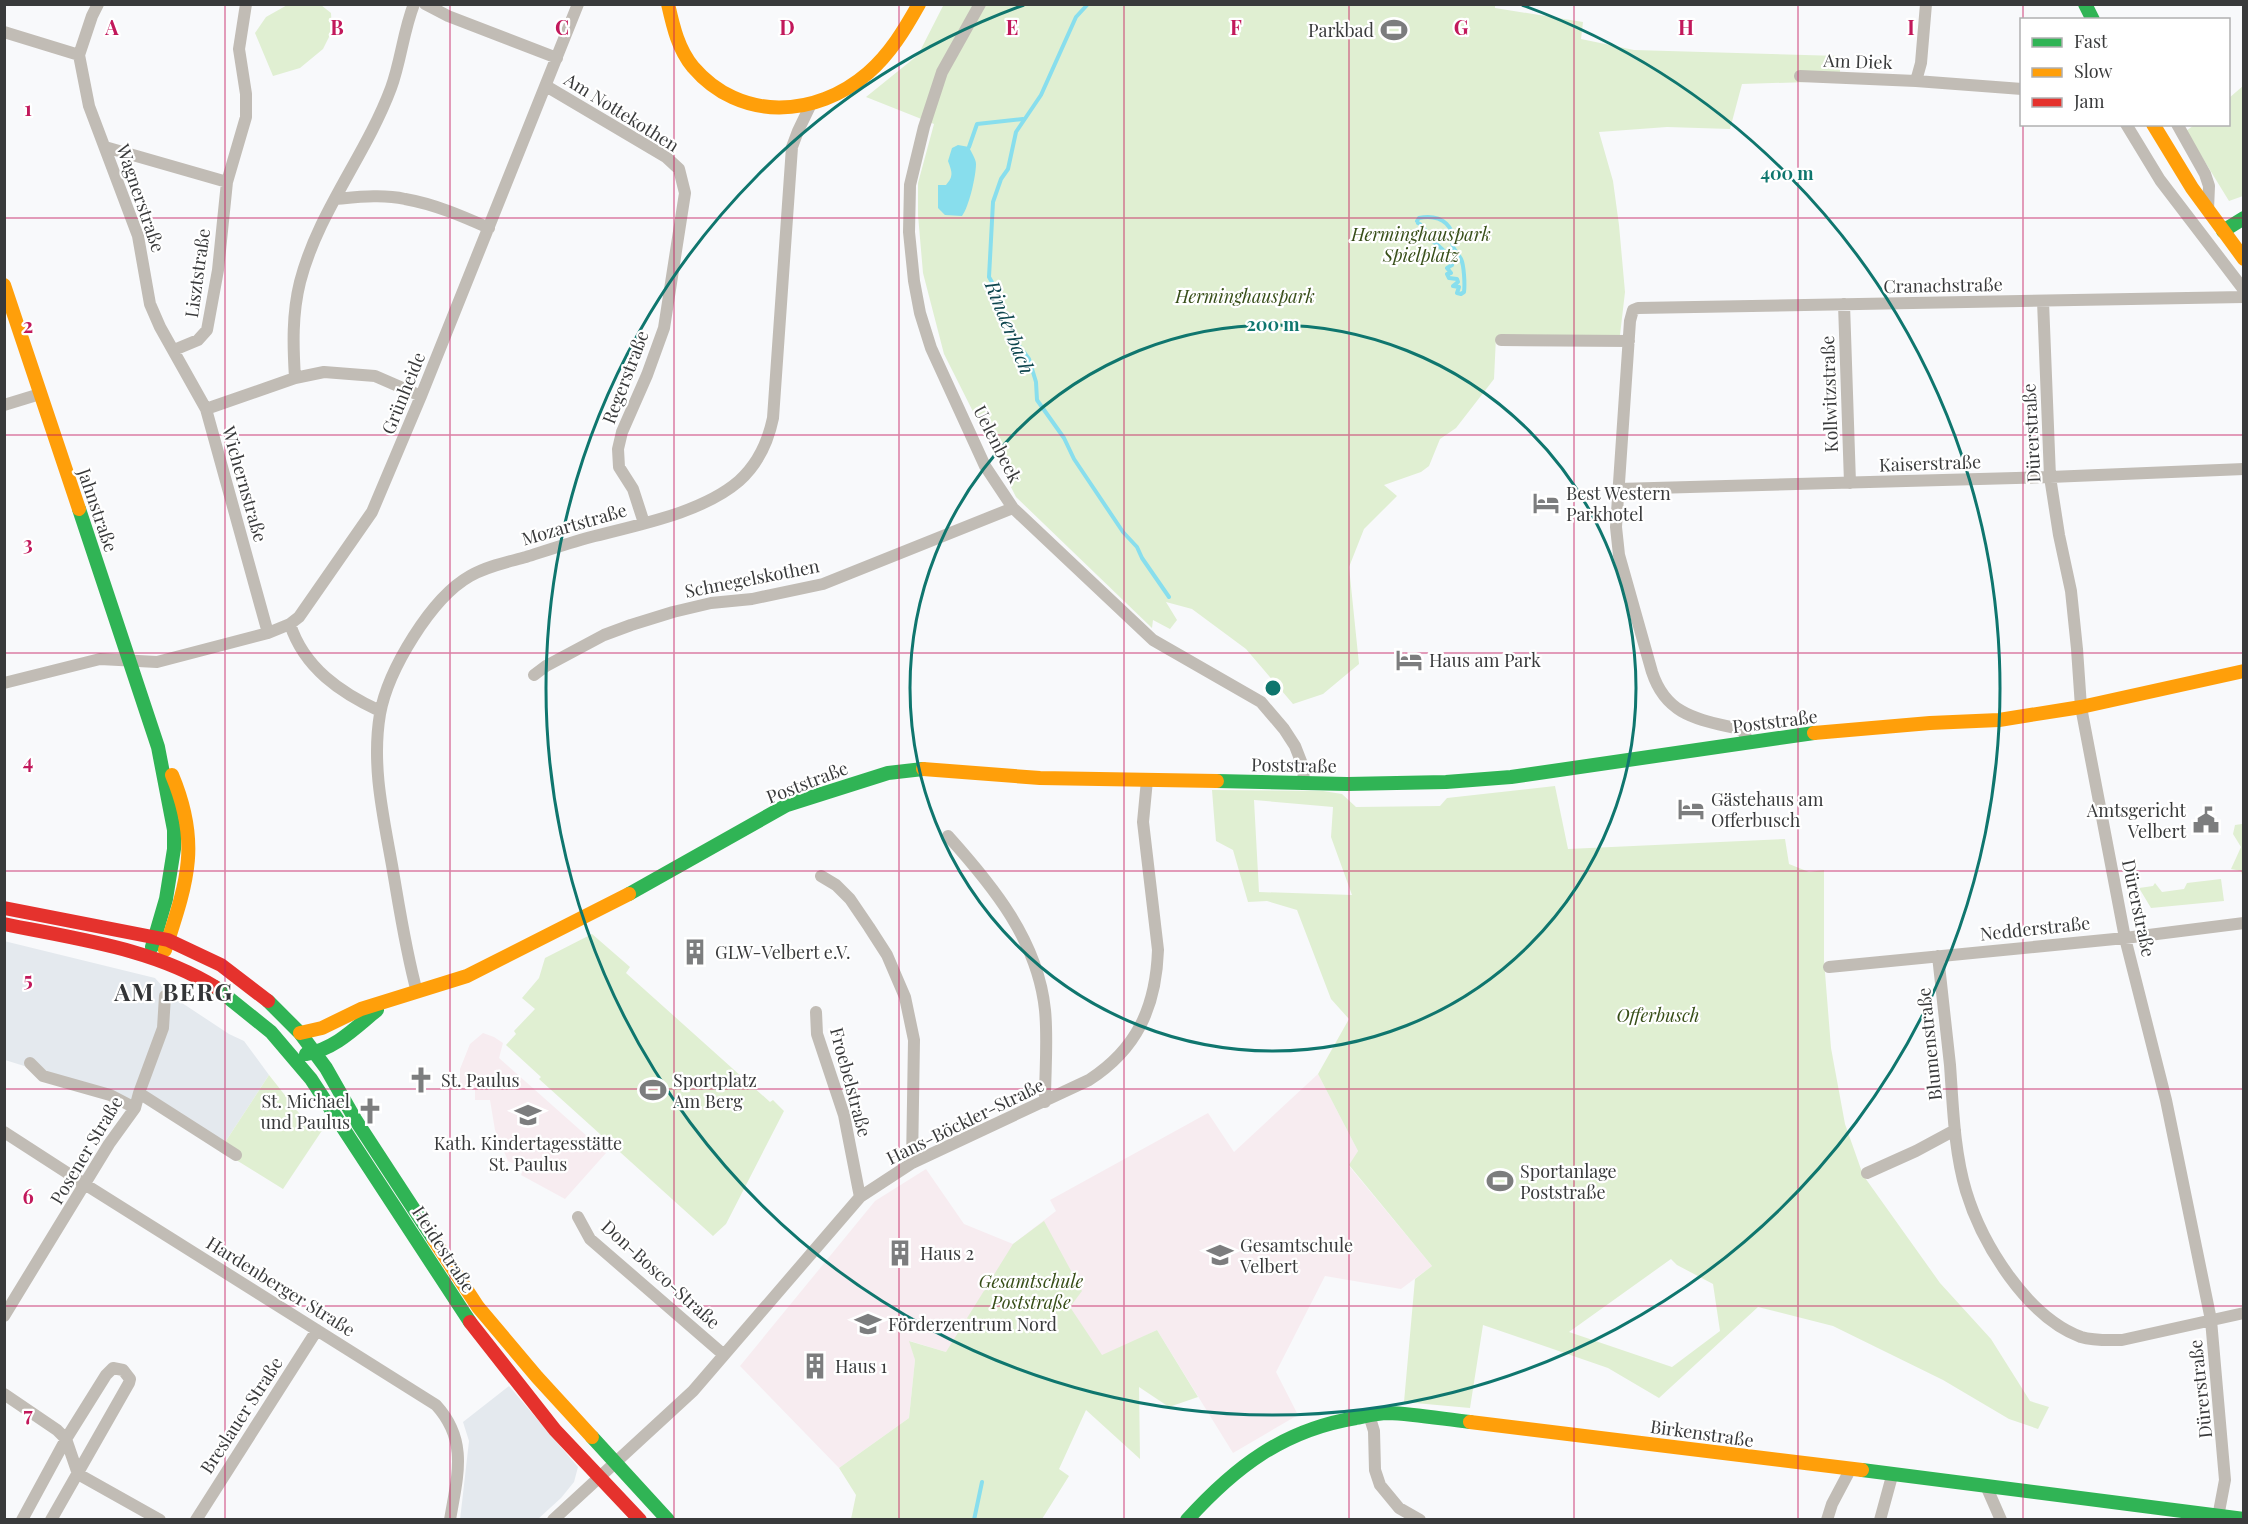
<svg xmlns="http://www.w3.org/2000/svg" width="2248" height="1524" font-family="'Playfair Display',serif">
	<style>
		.built { fill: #e4e9ee }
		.education { fill: #f7ecf0 }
		.green { fill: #e0efd2; fill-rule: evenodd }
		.water { fill: #88deed }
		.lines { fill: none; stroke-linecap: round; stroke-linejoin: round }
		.stream { stroke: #88deed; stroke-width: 4 }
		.street { stroke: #c1bcb5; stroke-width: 12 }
		.fast { stroke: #30b455; stroke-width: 14 }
		.slow { stroke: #ff9f0a; stroke-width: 14 }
		.jam { stroke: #e5322d; stroke-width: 14 }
		.grid { fill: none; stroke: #c2185b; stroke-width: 1.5; stroke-opacity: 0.55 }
		.ring { fill: none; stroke: #0f766e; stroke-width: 3 }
		.labels { text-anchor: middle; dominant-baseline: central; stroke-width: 4.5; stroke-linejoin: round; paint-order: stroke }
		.poi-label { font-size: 18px; fill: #393a3b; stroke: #fff; text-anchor: start }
		.street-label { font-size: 18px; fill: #393a3b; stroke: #fff }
		.park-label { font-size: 18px; font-style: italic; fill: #374e18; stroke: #fff }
		.water-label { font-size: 20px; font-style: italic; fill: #0e464e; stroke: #fff }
		.district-label { font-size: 24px; font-weight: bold; letter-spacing: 1.5px; fill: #333537; stroke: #fff }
		.grid-label { font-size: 20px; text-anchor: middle; font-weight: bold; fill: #c2185b; stroke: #fff; stroke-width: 4.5; stroke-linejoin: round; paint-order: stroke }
		.centre { fill: #0f766e; stroke: #fff; stroke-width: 3 }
		.ring-label { font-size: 18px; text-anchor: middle; font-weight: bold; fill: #0f766e; stroke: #fff; stroke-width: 4.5; stroke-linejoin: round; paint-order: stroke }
	</style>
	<rect width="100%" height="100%" fill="#f8f9fb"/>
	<path class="built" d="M 4,941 L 155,978 L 170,995 L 229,1034 L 244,1041 L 269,1075 L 220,1150 L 135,1094 L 133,1100 L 5,1060 Z
		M 509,1386 L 578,1467 L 574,1482 L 561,1498 L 538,1519 L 460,1520 L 469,1441 L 463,1422 Z"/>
	<path class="education" d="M 483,1033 L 494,1037 L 503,1043 L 499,1058 L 606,1153 L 565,1199 L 521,1175 L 524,1168 L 508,1161 L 495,1130 L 490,1100 L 475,1100 L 475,1088 L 460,1089 L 460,1069 L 470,1044 Z
		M 1318,1074 L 1358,1151 L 1349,1166 L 1432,1266 L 1401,1289 L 1325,1276 L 1276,1372 L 1298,1415 L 1233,1453 L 1157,1330 L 1103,1356 L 946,1352 L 910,1341 L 915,1360 L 909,1418 L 839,1468 L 740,1366 L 875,1201 L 926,1169 L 964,1224 L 1013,1244 L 1056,1211 L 1050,1200 L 1208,1113 L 1234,1152 Z"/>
	<path class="green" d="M 289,4 L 321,5 L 331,13 L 332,31 L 323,49 L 300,68 L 273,76 L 255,33 L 266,17 Z
		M 944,4 L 1495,5 L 1495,8 L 1583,22 L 1581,39 L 1634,50 L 1840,56 L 1840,81 L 1742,84 L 1730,129 L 1667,127 L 1599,132 L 1613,181 L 1619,225 L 1625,292 L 1620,335 L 1496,337 L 1494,379 L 1456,428 L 1440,439 L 1429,466 L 1421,472 L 1384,485 L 1397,496 L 1364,529 L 1349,567 L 1359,664 L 1323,694 L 1293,704 L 1246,649 L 1192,609 L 1166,602 L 1177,620 L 1170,629 L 1153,620 L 1152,628 L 1016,497 L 944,354 L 923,273 L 918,215 L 918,183 L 934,124 L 866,97 L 918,55 Z
		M 2243,86 L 2243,196 L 2229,201 L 2186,131 L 2194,125 L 2228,124 L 2229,98 Z
		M 1555,786 L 1568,849 L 1785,839 L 1789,864 L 1809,872 L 1824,870 L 1824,960 L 1831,1048 L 1845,1124 L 1863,1175 L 1940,1283 L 1991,1339 L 2030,1401 L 2049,1407 L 2038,1429 L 2009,1419 L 1943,1380 L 1833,1326 L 1758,1307 L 1659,1398 L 1608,1368 L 1483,1325 L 1470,1408 L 1404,1402 L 1415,1279 L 1432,1266 L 1349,1165 L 1358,1151 L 1318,1074 L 1349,1019 L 1331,999 L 1297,910 L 1267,901 L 1248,902 L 1233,850 L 1216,841 L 1212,790 L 1323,791 L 1342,794 L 1356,807 L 1440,806 L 1447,798 ZM 1254,800 L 1333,807 L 1331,837 L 1352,895 L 1259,892 ZM 1671,1259 L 1677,1265 L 1713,1284 L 1720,1331 L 1672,1367 L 1569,1332 Z
		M 2242,824 L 2244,826 L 2243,879 L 2241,871 L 2231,869 L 2241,847 L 2233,834 L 2235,825 Z
		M 2221,879 L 2224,901 L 2151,908 L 2139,888 L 2153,886 L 2155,883 L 2162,892 L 2184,889 L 2187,883 Z
		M 592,934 L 630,967 L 626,973 L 770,1102 L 773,1100 L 784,1111 L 726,1224 L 713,1236 L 539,1079 L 541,1077 L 506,1045 L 516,1034 L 514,1031 L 535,1009 L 522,998 L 539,978 L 545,958 Z
		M 269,1075 L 306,1122 L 323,1129 L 283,1189 L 220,1150 Z
		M 1044,1221 L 1082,1291 L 1070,1307 L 1102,1355 L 1157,1330 L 1198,1397 L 1169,1407 L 1139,1387 L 1140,1459 L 1086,1410 L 1059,1469 L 1069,1476 L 1042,1519 L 851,1519 L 856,1495 L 839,1468 L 909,1418 L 915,1360 L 909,1341 L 946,1352 L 1013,1244 Z"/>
	<path class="water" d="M 958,145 L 969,147 C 971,152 976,159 976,164 C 976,176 969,207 962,216 L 945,215 L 938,208 L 938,185 L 946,185 C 954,176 952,172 948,161 L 952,148 Z"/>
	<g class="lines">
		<path class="stream" d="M 1088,4 L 1076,17 L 1041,95 L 1016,132 L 1008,169 L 1001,179 L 993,202 L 989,277 L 1001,298 L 1005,318 L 1014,339 L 1029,359 L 1036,382 L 1037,400 L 1064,438 L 1074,459 L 1123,532 L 1137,547 L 1142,558 L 1169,597
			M 969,147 L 977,124 L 1023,119
			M 1417,221 L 1419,218 C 1432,215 1446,218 1452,232 C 1454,236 1451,242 1453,247 C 1455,251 1459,255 1461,259 C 1464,265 1465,284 1464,292 L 1461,294 L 1457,293 L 1459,287 L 1453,286 L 1458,282 L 1457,279 L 1449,278 L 1447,274 L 1451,273 L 1447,268 L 1452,265 C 1448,253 1442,249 1434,242 C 1427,236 1426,227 1418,223
			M 974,1520 L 982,1482"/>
		<path class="street" d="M 98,4 L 92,16 L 79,55 L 89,106 L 138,236 L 150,304 L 160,327 L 206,409 L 268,633
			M 425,4 L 448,16 L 557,58
			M 980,4 L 942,72 L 924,127 L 910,185 L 909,232 L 914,281 L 920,313 L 931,348 L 985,466 L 1013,508 L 1153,640 L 1261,702 L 1284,729 L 1295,746 L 1304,769 L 1303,783
			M 4,32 L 79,55
			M 1800,76 L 1916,81 L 2022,89
			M 1916,81 L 1921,63 L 1926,4
			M 546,86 L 666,157 L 679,169 L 685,193 L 664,328 L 647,375 L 622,432 L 618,449 L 619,467 L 633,489 L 644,523
			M 2126,124 L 2160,180 L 2244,290
			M 2177,124 L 2205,174 L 2209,186 L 2208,210
			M 105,147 L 227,182
			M 335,199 C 358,197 383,194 405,199 C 434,204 462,216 489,228
			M 2043,301 L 2050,477 L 2059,535 L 2071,591 L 2077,649 L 2081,707 L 2125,938 L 2166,1100 L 2211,1320 L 2225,1480 L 2218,1517
			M 1844,304 L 1850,483
			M 1501,340 L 1629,341
			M 174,350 L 198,340 L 207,330 L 218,270 L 227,182 L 246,117 L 246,94 L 239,49 L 246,4
			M 295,378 C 293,346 292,314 300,282 C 318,212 366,155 391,88 C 401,61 403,32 414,4
			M 4,405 L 40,394
			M 206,409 L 295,378 L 324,372 L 375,376 L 421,396
			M 1618,489 L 2050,477 L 2244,469
			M 290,624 C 304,668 341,693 380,711
			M 534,675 L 546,666 L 604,635 L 631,625 L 673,612 L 711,603 L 752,599 L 823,584 L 1013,508
			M 4,683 L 100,659 L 157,662 L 268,633 L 290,624 L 299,617 L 372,512 L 421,396 L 578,4
			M 1748,741 L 1743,731 L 1735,728 C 1697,719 1666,715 1652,672 L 1619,555 L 1616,527 L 1630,321 L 1633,310 L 1638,308 L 2244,297
			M 948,836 C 993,886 1038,941 1045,1010 C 1048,1040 1045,1071 1045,1102
			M 821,876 L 836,885 L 850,899 L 869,927 L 887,955 L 905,997 L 914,1040 L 912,1163
			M 1938,956 C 1942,992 1946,1028 1950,1065 C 1953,1106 1954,1151 1966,1191 C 1982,1244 2027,1317 2081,1337 C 2094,1341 2109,1340 2122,1340 L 2244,1313
			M 1829,967 L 2125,938 L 2244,923
			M 417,992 C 406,952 400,912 393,871 C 384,819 371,767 380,714 C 388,670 431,598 470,576 C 487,566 508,562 526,557 C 548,550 569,543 591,537 C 637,525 702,513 739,481 C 758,464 768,442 773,418 L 792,147 L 798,131 L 811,104
			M 816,1012 L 817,1034 L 844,1115 L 860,1197
			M 30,1063 L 43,1076 L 110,1095 L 135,1108
			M 139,1093 L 236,1155
			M 4,1132 L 86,1185 L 436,1405 C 469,1441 457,1477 450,1520
			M 1867,1173 L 1916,1151 L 1955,1130
			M 578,1217 L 590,1239 L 724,1355
			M 4,1316 L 109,1144 L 135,1108 L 139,1093 L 163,1028 L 165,996
			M 4,1394 L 57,1430 L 66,1439 L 78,1474 L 160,1520
			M 1369,1415 L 1374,1431 L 1375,1470 L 1380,1485 L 1399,1508 L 1420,1520
			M 1987,1488 L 2001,1520
			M 22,1520 L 66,1439 L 106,1375 L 113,1368 L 123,1370 L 130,1379 L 129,1383 L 51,1520
			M 196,1520 L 317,1330
			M 553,1520 L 693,1391 L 860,1197 L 912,1163 L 1089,1080 C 1137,1049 1156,1007 1158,950 L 1143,822 L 1147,780
			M 1827,1520 L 1832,1504 L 1850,1470
			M 1880,1520 L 1892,1476"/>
		<path class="fast" d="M 2085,4 L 2093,20
			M 2223,231 L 2244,218
			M 79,509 L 158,747 L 174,830 L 174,849 L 166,899 L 152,947
			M 1217,781 L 1347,784 L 1446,782 L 1511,777 L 1814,733
			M 629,894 L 787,805 L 888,773 L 923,769
			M 215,987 L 271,1032 L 311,1079 L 470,1322
			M 268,1001 L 300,1033 L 326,1068 L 355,1119 L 434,1240
			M 306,1054 C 335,1049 355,1028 377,1010
			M 592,1437 L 668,1520
			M 1862,1470 L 2244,1519
			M 1187,1520 C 1235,1467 1283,1430 1356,1418 C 1366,1416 1378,1413 1388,1413 C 1415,1414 1443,1419 1470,1422"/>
		<path class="slow" d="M 668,4 C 673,26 678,49 693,67 C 740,122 816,118 868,73 C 890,54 905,29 919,4
			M 2153,124 L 2192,188 L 2244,259
			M 4,285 L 79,509
			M 1814,733 L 1930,723 L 1999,720 L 2081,707 L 2244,671
			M 923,769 L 1040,778 L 1217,781
			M 165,950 C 187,882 201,844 172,775
			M 300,1033 L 322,1028 L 361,1009 L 467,976 L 629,894
			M 434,1240 L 478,1307 L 537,1377 L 592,1437
			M 1470,1422 L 1862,1470"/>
		<path class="jam" d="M 4,908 L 168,940 L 221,965 L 268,1001
			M 4,924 C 76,939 152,948 215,987
			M 470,1322 L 555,1430 L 640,1520"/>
	</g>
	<path class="grid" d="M 225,4 L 225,1520M 450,4 L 450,1520M 674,4 L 674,1520M 899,4 L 899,1520M 1124,4 L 1124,1520M 1349,4 L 1349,1520M 1574,4 L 1574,1520M 1798,4 L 1798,1520M 2023,4 L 2023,20M 2023,124 L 2023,1520M 4,218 L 2244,218M 4,435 L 2244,435M 4,653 L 2244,653M 4,871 L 2244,871M 4,1089 L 2244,1089M 4,1306 L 2244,1306"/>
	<g class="ring">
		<circle cx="1273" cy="688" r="363"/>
		<path d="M1522 5A727 727 0 1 1 1024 5"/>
	</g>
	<defs>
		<g id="stadium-bare" transform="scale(2.07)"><path d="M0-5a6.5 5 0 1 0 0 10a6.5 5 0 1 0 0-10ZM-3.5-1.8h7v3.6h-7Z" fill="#7c7d7e" stroke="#fff" stroke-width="2.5" paint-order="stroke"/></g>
		<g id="hotel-bare" transform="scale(2.07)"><path d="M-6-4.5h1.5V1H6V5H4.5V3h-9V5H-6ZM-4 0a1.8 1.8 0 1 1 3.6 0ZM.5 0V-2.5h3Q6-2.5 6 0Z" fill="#7c7d7e" stroke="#fff" stroke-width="2.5" paint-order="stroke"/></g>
		<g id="civic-bare" transform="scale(2.07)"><path d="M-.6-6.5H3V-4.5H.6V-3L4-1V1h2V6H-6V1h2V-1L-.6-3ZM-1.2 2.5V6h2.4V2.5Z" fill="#7c7d7e" stroke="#fff" stroke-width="2.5" paint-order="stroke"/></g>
		<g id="building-bare" transform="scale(2.07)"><path d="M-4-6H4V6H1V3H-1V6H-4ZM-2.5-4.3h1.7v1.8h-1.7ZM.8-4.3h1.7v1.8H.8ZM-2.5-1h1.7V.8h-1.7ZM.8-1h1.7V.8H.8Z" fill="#7c7d7e" stroke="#fff" stroke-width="2.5" paint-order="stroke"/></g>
		<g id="church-bare" transform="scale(2.07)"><path d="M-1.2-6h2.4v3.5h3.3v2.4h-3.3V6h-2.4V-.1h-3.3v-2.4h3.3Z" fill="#7c7d7e" stroke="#fff" stroke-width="2.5" paint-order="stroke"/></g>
		<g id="school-bare" transform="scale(2.07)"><path d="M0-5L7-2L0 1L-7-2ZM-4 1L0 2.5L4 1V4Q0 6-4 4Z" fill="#7c7d7e" stroke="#fff" stroke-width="2.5" paint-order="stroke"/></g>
	</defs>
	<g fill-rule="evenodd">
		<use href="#stadium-bare" x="1394" y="30"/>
		<use href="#hotel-bare" x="1546" y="503"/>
		<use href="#hotel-bare" x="1409" y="660"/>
		<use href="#hotel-bare" x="1691" y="809"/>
		<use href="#civic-bare" x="2206" y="820"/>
		<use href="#building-bare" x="695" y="952"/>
		<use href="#church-bare" x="421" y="1080"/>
		<use href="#stadium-bare" x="653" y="1090"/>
		<use href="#church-bare" x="370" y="1111"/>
		<use href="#school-bare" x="528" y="1115"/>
		<use href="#stadium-bare" x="1500" y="1181"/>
		<use href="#building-bare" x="900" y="1253"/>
		<use href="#school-bare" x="1220" y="1255"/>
		<use href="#school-bare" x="868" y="1324"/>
		<use href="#building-bare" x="815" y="1366"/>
	</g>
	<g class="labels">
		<g class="poi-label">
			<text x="1374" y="30" text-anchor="end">Parkbad</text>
			<text x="1566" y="493">Best Western<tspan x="1566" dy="21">Parkhotel</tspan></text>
			<text x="1429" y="660">Haus am Park</text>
			<text x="1711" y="799">Gästehaus am<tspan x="1711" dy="21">Offerbusch</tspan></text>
			<text x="2186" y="810" text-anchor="end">Amtsgericht<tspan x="2186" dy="21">Velbert</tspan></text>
			<text x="715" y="952">GLW-Velbert e.V.</text>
			<text x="441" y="1080">St. Paulus</text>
			<text x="673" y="1080">Sportplatz<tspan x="673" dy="21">Am Berg</tspan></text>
			<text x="350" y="1101" text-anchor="end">St. Michael<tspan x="350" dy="21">und Paulus</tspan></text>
			<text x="528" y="1143" text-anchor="middle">Kath. Kindertagesstätte<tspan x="528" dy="21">St. Paulus</tspan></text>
			<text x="1520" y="1171">Sportanlage<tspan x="1520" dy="21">Poststraße</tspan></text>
			<text x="1240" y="1245">Gesamtschule<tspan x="1240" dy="21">Velbert</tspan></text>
			<text x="920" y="1253">Haus 2</text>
			<text x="888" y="1324">Förderzentrum Nord</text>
			<text x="835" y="1366">Haus 1</text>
		</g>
		<g class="street-label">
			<text transform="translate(1858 61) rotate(2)">Am Diek</text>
			<text transform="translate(622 112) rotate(32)">Am Nottekothen</text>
			<text transform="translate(141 198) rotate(71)">Wagnerstraße</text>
			<text transform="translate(197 273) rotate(-82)">Lisztstraße</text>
			<text transform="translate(1943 285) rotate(-1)">Cranachstraße</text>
			<text transform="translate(625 377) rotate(-69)">Regerstraße</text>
			<text transform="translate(403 393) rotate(-68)">Grünheide</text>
			<text transform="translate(1829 394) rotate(-92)">Kollwitzstraße</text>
			<text transform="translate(2031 433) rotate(-93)">Dürerstraße</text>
			<text transform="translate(998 444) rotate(63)">Uelenbeek</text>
			<text transform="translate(1930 463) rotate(-2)">Kaiserstraße</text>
			<text transform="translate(245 484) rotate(74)">Wichernstraße</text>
			<text transform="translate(98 510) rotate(71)">Jahnstraße</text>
			<text transform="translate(574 524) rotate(-16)">Mozartstraße</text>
			<text transform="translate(752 578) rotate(-11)">Schnegelskothen</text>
			<text transform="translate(1775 721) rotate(-7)">Poststraße</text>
			<text transform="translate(1294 765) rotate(1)">Poststraße</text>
			<text transform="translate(807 782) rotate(-21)">Poststraße</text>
			<text transform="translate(2139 908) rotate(78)">Dürerstraße</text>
			<text transform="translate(2035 928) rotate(-6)">Nedderstraße</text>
			<text transform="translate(1929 1044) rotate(-96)">Blumenstraße</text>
			<text transform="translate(851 1082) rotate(75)">Froebelstraße</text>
			<text transform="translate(965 1121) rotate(-26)">Hans-Böckler-Straße</text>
			<text transform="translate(86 1150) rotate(-59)">Posener Straße</text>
			<text transform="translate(444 1249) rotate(57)">Heidestraße</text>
			<text transform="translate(661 1274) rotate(42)">Don-Bosco-Straße</text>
			<text transform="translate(281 1286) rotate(32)">Hardenberger Straße</text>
			<text transform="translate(2200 1389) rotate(-96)">Dürerstraße</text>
			<text transform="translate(241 1415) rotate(-57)">Breslauer Straße</text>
			<text transform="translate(1702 1433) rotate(8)">Birkenstraße</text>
		</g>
		<g class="park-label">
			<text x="1421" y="234">Herminghauspark<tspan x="1421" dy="21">Spielplatz</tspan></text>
			<text x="1245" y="296">Herminghauspark</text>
			<text x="1658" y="1015">Offerbusch</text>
			<text x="1031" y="1281">Gesamtschule<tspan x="1031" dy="21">Poststraße</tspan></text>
		</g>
		<g class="water-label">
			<text transform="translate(1011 327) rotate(68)">Rinderbach</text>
		</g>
		<g class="district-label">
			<text x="174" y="991">AM BERG</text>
		</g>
	</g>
	<g class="grid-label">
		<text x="112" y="35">A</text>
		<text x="337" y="35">B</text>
		<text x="562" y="35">C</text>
		<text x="787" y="35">D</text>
		<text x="1012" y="35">E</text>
		<text x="1236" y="35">F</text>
		<text x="1461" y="35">G</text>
		<text x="1686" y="35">H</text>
		<text x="1911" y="35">I</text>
		<text x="28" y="116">1</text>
		<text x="28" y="333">2</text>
		<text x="28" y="551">3</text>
		<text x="28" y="769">4</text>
		<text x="28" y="987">5</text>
		<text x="28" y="1204">6</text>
		<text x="28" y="1422">7</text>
	</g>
	<circle cx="1273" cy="688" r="9" class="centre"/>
	<g class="ring-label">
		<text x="1787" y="180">400 m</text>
		<text x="1273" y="331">200 m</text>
	</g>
	<rect width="2248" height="1524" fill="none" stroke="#393a3b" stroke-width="12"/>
	<rect x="2020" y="18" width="210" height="108" fill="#ffffff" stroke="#b0b0b1" stroke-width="1.5"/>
	<rect x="2032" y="38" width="30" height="9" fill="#30b455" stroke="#b0b0b1" stroke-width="1.5"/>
	<text x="2074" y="48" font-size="18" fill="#393a3b">Fast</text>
	<rect x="2032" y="68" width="30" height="9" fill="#ff9f0a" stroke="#b0b0b1" stroke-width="1.5"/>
	<text x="2074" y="78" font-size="18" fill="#393a3b">Slow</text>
	<rect x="2032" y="98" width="30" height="9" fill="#e5322d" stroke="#b0b0b1" stroke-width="1.5"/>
	<text x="2074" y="108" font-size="18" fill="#393a3b">Jam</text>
</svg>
